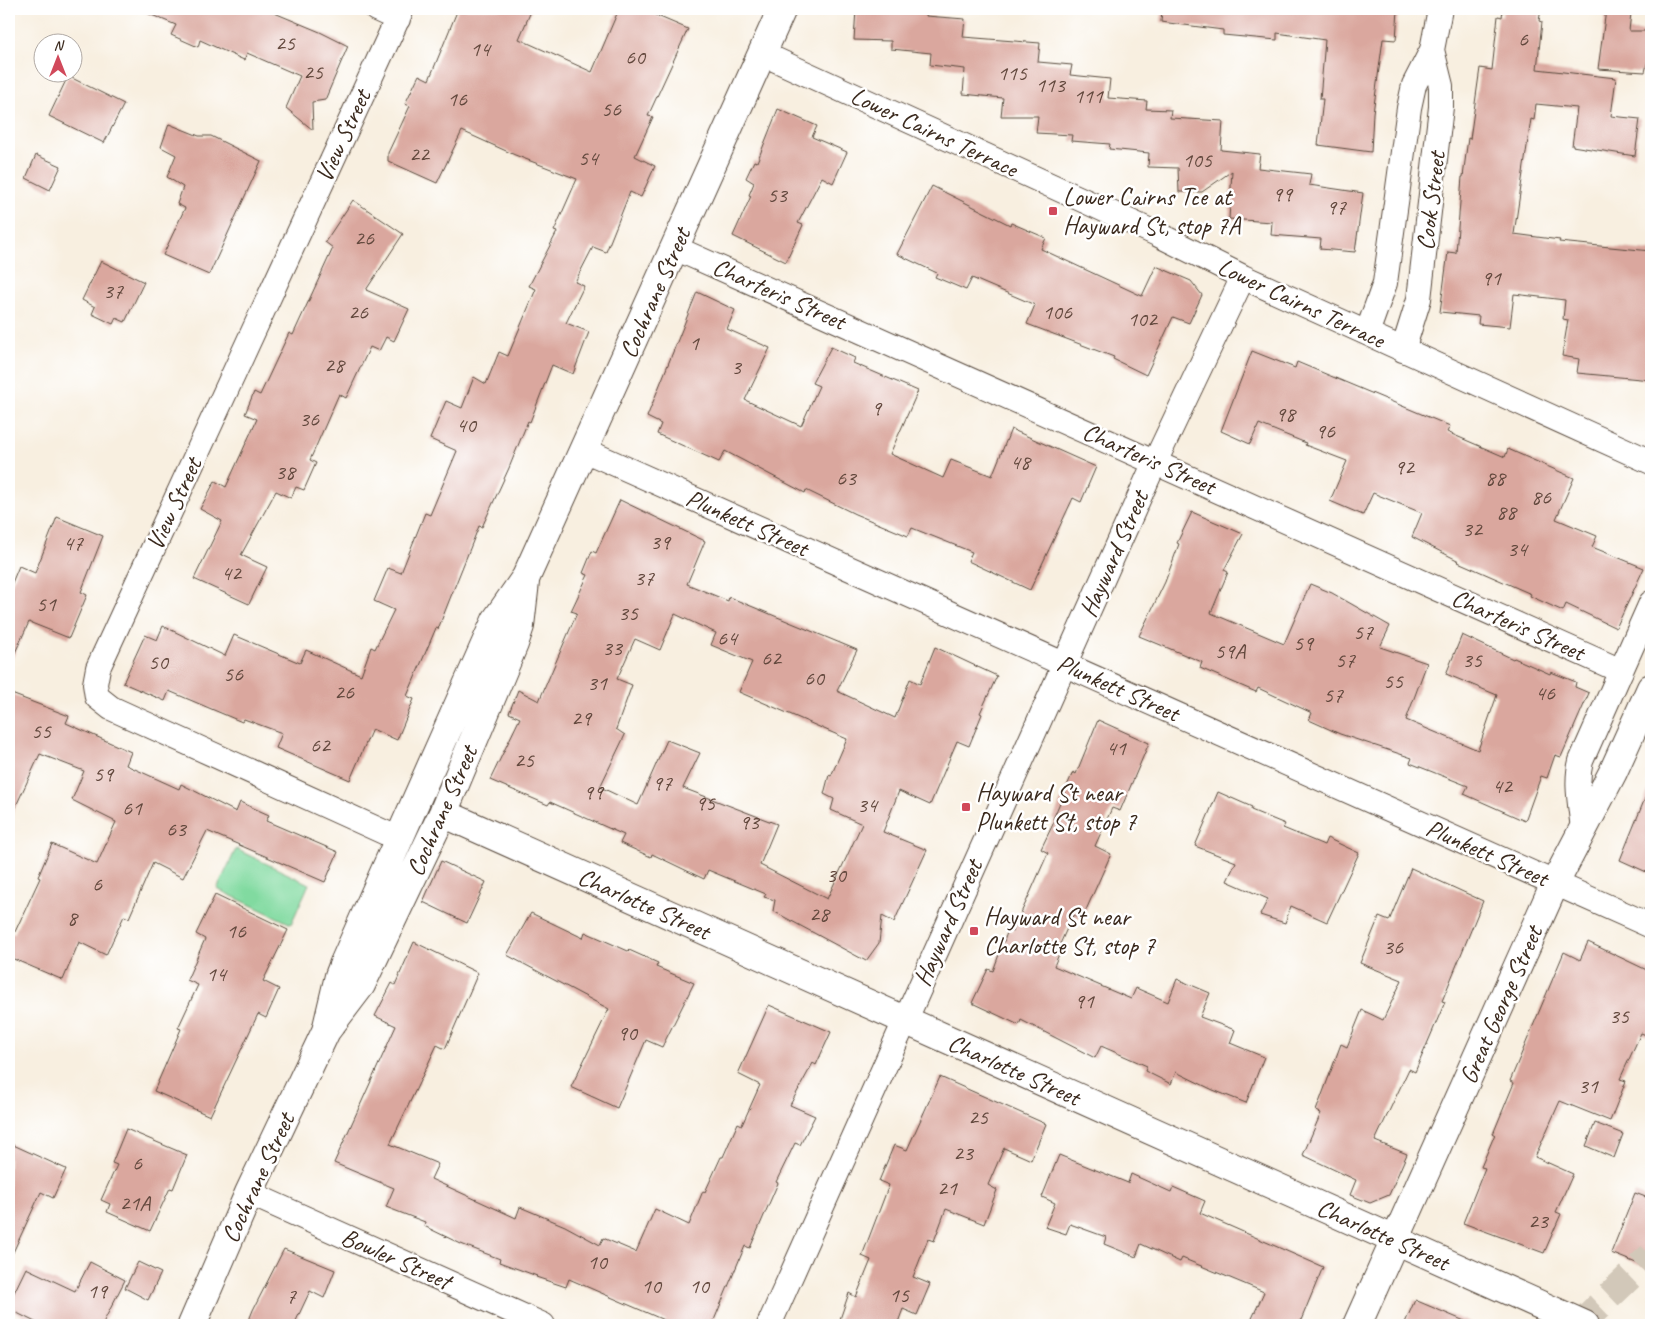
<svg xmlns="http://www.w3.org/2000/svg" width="1660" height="1334" font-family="Caveat,sans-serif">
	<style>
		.green { fill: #81daa0; stroke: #5e825f }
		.building { fill: #daa79e; fill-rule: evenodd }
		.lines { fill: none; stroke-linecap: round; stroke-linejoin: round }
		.motorway-tunnel { stroke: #d2c8b9; stroke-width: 28; stroke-dasharray: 28 14; stroke-linecap: butt }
		.minor-casing { stroke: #57483b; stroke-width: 26 }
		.tertiary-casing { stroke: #57483b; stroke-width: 30 }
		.minor { stroke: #fff; stroke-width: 24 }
		.tertiary { stroke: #fff; stroke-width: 28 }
		.poi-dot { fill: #d1495b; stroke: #fff; stroke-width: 2 }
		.labels { text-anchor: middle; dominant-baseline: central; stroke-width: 5; stroke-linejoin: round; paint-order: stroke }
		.number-label { font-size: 22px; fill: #63493e }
		.street-label { font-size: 25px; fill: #3b2a1e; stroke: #fff }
		.poi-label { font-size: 25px; fill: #3b2a1e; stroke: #fff; text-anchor: start }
	</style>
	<rect width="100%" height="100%" fill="#fff"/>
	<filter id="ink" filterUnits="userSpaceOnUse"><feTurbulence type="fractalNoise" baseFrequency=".02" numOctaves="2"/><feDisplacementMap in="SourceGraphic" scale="10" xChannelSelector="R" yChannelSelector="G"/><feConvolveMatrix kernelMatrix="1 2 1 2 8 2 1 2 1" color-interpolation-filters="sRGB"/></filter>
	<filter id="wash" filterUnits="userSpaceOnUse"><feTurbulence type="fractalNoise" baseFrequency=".0096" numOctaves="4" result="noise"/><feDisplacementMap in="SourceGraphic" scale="20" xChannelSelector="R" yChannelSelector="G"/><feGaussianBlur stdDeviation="1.12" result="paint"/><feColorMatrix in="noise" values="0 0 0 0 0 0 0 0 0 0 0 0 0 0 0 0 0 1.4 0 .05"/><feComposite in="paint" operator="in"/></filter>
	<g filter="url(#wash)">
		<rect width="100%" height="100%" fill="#f8efe0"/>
		<path class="green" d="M 236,849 L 309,884 L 291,924 L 217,889 Z"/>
		<g id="blocks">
			<path class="building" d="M 137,9 L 265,9 L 320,32 L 348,46 L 325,100 L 312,102 L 313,130 L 286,108 L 300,76 L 247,53 L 244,60 L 200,40 L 198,47 L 171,35 L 176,25 Z
				M 458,9 L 532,9 L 519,39 L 592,72 L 619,9 L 641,9 L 688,29 L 648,116 L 653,117 L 635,156 L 655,166 L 641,197 L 630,192 L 606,252 L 593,247 L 575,282 L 584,286 L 566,323 L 589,332 L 573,374 L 552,365 L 530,422 L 528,421 L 509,468 L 482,527 L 479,526 L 449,601 L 438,629 L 436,628 L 407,696 L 414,699 L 397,740 L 372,729 L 350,780 L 276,748 L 282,733 L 244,719 L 242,722 L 169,691 L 165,701 L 123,683 L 145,635 L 157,640 L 163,626 L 225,656 L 234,635 L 300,663 L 306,650 L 361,675 L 371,647 L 375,649 L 394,610 L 374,601 L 388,568 L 401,573 L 425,513 L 430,515 L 457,451 L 430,439 L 446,401 L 462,408 L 474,377 L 486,384 L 499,352 L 508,356 L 536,289 L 529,286 L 557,232 L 554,231 L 577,179 L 515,155 L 462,131 L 437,183 L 388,161 L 388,153 L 410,106 L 405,104 L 419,75 L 429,80 Z
				M 856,9 L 927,9 L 926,16 L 965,19 L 963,37 L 1040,43 L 1038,62 L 1072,65 L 1070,75 L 1110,79 L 1108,98 L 1147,101 L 1146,109 L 1171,110 L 1170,118 L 1223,121 L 1221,150 L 1260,154 L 1258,168 L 1311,174 L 1309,185 L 1363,193 L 1355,252 L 1320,249 L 1321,239 L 1271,235 L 1272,222 L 1229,219 L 1232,171 L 1202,192 L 1179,192 L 1178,168 L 1148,167 L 1149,153 L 1109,149 L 1110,144 L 1071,141 L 1072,135 L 1036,133 L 1038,116 L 1001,116 L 1003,98 L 963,94 L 965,69 L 930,65 L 931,53 L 891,49 L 891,41 L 854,40 Z
				M 1162,9 L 1398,9 L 1396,40 L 1383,39 L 1373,113 L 1371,152 L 1318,145 L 1323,99 L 1320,99 L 1325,40 L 1277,33 L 1277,40 L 1223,35 L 1223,30 L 1161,22 Z
				M 1503,9 L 1541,9 L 1539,21 L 1542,22 L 1537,69 L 1616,78 L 1611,116 L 1640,119 L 1635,156 L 1572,146 L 1577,108 L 1536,104 L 1534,120 L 1531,119 L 1514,234 L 1560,240 L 1559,242 L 1651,251 L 1651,380 L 1577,373 L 1579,359 L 1562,356 L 1568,320 L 1563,319 L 1565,300 L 1514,294 L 1510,327 L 1478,324 L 1479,316 L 1440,312 L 1448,252 L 1456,253 L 1462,177 L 1463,177 L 1468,138 L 1470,139 L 1480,68 L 1492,70 L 1498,16 L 1502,17 Z
				M 1606,10 L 1631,13 L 1629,31 L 1651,31 L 1651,48 L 1645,72 L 1598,69 Z
				M 68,76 L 124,104 L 104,143 L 49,116 Z
				M 778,109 L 817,126 L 812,137 L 847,152 L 833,183 L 822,177 L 798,223 L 803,225 L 786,262 L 733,236 L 751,196 L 749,195 L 754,183 L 746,178 L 754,161 L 757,162 Z
				M 169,124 L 199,136 L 211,136 L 261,161 L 209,275 L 163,255 L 185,208 L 177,204 L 183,187 L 167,177 L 176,155 L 161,147 Z
				M 36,155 L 61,166 L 50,190 L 26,178 Z
				M 932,186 L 1010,225 L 1011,223 L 1046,238 L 1041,249 L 1142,296 L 1156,266 L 1191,281 L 1202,295 L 1189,323 L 1173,317 L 1146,375 L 1113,359 L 1114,357 L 1027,324 L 1035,305 L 972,278 L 966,290 L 935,277 L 937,273 L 897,254 Z
				M 353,200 L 403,234 L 366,290 L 409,309 L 394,341 L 386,337 L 379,351 L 370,347 L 346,398 L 339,394 L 310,460 L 316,463 L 304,490 L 296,487 L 291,498 L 276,491 L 241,555 L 267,567 L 249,604 L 194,579 L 222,521 L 200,509 L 215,481 L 226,487 L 257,419 L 245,414 L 254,392 L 260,395 L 289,333 L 293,335 L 333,248 L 325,242 Z
				M 101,261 L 144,282 L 125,322 L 116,318 L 113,324 L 92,314 L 95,307 L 82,300 Z
				M 697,292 L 735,310 L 727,329 L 770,348 L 745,400 L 801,426 L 819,386 L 812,383 L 831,347 L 855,358 L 853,363 L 918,391 L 890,454 L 943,478 L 951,460 L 992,476 L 1011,429 L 1096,467 L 1081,502 L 1073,498 L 1030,590 L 968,561 L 972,552 L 912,528 L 908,536 L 855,514 L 806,490 L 805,493 L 725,451 L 719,462 L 657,434 L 661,424 L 647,417 Z
				M 1252,351 L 1295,368 L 1297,362 L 1450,426 L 1447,432 L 1505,457 L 1508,449 L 1574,478 L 1556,519 L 1597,536 L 1592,547 L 1644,568 L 1616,628 L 1566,604 L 1563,611 L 1530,596 L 1531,594 L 1458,562 L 1459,561 L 1412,537 L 1422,513 L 1373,493 L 1363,515 L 1330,501 L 1347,461 L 1305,445 L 1306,443 L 1259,424 L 1250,444 L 1221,431 Z
				M 620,500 L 705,541 L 687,584 L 728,601 L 729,597 L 857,650 L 837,691 L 895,718 L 910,679 L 920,684 L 935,647 L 997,676 L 980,713 L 982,714 L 969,746 L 957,741 L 930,805 L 899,791 L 883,832 L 927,850 L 894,922 L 882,916 L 879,943 L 866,961 L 773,911 L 775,900 L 764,897 L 766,894 L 708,870 L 704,879 L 652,854 L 651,857 L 620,843 L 624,835 L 550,802 L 548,805 L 490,780 L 520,718 L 509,713 L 518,690 L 539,701 L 577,613 L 571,611 L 588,575 L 583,573 L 592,551 L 596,553 ZM 675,614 L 716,633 L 711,645 L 752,662 L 739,692 L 847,739 L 831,776 L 829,775 L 824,794 L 834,799 L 831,810 L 862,824 L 827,899 L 760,865 L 777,824 L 683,788 L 700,753 L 667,740 L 638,805 L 600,787 L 625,735 L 616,729 L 632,685 L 617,679 L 635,639 L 660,650 Z
				M 1192,512 L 1243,534 L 1224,570 L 1228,572 L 1211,613 L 1284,644 L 1310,584 L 1332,593 L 1390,626 L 1380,647 L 1427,663 L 1406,720 L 1478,750 L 1497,695 L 1446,674 L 1462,635 L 1513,659 L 1514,658 L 1550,674 L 1551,672 L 1576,682 L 1575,687 L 1589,693 L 1561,757 L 1555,755 L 1547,778 L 1541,776 L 1525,821 L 1464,794 L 1468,786 L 1410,763 L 1412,758 L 1340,734 L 1309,720 L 1312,713 L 1258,688 L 1256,692 L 1200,668 L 1202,662 L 1139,636 L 1165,582 L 1179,544 L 1177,543 Z
				M 57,517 L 103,536 L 81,592 L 87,595 L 69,638 L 29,622 L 9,666 L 9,590 L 19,566 L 35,573 Z
				M 9,693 L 69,716 L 66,723 L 131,752 L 126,765 L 179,789 L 181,784 L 236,812 L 240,802 L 269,815 L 266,821 L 338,852 L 325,882 L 207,831 L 183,878 L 153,863 L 129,918 L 124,916 L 106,955 L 79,942 L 63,980 L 9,957 L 9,932 L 14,934 L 40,878 L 38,877 L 52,844 L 97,864 L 116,822 L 72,800 L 84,771 L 40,754 L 9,821 Z
				M 1098,720 L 1149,743 L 1120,811 L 1112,808 L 1095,846 L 1111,854 L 1082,919 L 1073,915 L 1056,953 L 1059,954 L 1054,966 L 1131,999 L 1136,988 L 1168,1002 L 1177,979 L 1210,993 L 1200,1017 L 1235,1030 L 1230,1043 L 1264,1057 L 1246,1103 L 1213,1090 L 1176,1072 L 1171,1084 L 1145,1071 L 1147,1066 L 1101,1046 L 1095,1058 L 1021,1020 L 1019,1025 L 972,1003 L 988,969 L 993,971 L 1008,930 L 1012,932 L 1027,900 L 1048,853 L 1041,849 L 1055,820 L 1053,819 L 1073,772 L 1076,774 Z
				M 1650,786 L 1651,786 L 1651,874 L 1620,860 Z
				M 1218,792 L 1252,807 L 1251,810 L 1285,824 L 1283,828 L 1324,845 L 1327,838 L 1359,853 L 1327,922 L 1291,906 L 1285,923 L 1260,915 L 1268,899 L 1227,881 L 1236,862 L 1195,846 Z
				M 441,861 L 486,882 L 467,923 L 423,902 Z
				M 1411,868 L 1483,901 L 1442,1001 L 1445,1002 L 1415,1072 L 1409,1069 L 1375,1141 L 1407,1154 L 1389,1195 L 1370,1203 L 1350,1195 L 1356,1180 L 1303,1155 L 1321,1113 L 1316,1111 L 1341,1044 L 1347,1047 L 1362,1010 L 1383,1020 L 1402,980 L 1360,963 L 1379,917 L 1389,921 Z
				M 215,895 L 288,930 L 263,981 L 279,989 L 266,1018 L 258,1014 L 210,1116 L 154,1091 L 181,1029 L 178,1028 L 198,985 L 187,980 L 205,939 L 196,934 Z
				M 531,913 L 583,938 L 585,932 L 628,951 L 629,950 L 658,963 L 656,967 L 694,983 L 662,1047 L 646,1040 L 617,1108 L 571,1087 L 609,1009 L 507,955 Z
				M 414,942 L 478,973 L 445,1049 L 437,1045 L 390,1144 L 438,1164 L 431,1179 L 516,1218 L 520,1207 L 565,1226 L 600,1245 L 603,1238 L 636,1252 L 655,1209 L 689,1225 L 703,1191 L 705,1192 L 721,1157 L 723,1157 L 738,1123 L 742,1125 L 760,1085 L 738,1074 L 769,1005 L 831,1032 L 816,1065 L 813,1063 L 790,1105 L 815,1116 L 800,1145 L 795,1143 L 776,1182 L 778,1183 L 750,1248 L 745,1246 L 712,1325 L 664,1325 L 666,1321 L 569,1279 L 566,1287 L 536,1277 L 537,1276 L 499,1262 L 500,1259 L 461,1244 L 424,1226 L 425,1222 L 386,1207 L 394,1188 L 334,1163 L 396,1026 L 375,1016 L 392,983 L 395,985 Z
				M 1588,942 L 1651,972 L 1651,1037 L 1641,1033 L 1620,1079 L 1626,1081 L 1610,1121 L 1560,1101 L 1535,1157 L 1573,1174 L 1556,1212 L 1561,1214 L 1544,1253 L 1463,1223 L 1485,1168 L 1481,1167 L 1495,1134 L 1493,1134 L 1514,1083 L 1510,1081 L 1564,952 L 1580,960 Z
				M 940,1077 L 1046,1124 L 1031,1160 L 1004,1148 L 988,1185 L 997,1190 L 984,1224 L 946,1209 L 934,1241 L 928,1239 L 913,1277 L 930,1284 L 917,1315 L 903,1309 L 897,1325 L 838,1325 L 849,1293 L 856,1297 L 871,1260 L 862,1256 L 889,1185 L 879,1181 L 894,1145 L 907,1150 Z
				M 1595,1123 L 1623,1134 L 1614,1158 L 1586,1146 Z
				M 126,1129 L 187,1155 L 173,1189 L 170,1188 L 150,1231 L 107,1212 L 110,1204 L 101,1200 L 117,1165 L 112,1163 Z
				M 9,1143 L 66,1169 L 53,1198 L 41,1192 L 9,1261 Z
				M 1059,1155 L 1128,1183 L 1131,1174 L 1171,1192 L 1173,1187 L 1205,1201 L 1200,1213 L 1323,1267 L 1299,1325 L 1249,1325 L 1264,1292 L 1182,1258 L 1180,1262 L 1141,1244 L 1136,1257 L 1104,1244 L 1106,1237 L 1070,1224 L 1066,1234 L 1045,1227 L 1055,1203 L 1042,1197 Z
				M 1635,1193 L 1651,1199 L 1651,1269 L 1611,1253 Z
				M 284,1249 L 335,1270 L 324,1298 L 310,1291 L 294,1325 L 247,1325 L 253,1310 Z
				M 90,1262 L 125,1280 L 102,1325 L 41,1325 L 9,1309 L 9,1303 L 26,1268 L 75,1291 Z
				M 138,1262 L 161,1273 L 148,1300 L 125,1288 Z
				M 1415,1300 L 1474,1325 L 1404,1325 Z"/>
		</g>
	</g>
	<g filter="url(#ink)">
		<use href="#blocks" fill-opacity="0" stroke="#57483b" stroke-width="1"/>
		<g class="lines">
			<path class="motorway-tunnel" d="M 1579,1325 L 1651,1256"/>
			<g class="minor-casing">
				<path id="minor" d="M 376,9 L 398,19
					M 761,53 L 1157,234 L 1243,277 L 1651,462
					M 675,248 L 1621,671
					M 1367,333 L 1385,283 L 1409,108 L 1414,85 L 1432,50 L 1440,9
					M 1403,350 L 1419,299 L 1441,107 L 1441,86 L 1432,50
					M 584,450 L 1651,926
					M 1583,830 C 1581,807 1575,784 1581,761 L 1651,603
					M 399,839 L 111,708 L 97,697 L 95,684 L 98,668 L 402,9
					M 249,1193 L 543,1325
					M 769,1325 L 1155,462 L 1243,277"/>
			</g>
			<g class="tertiary-casing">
				<path id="tertiary" d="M 443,813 L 1585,1325
					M 326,1031 L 339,976 L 344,963 L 496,620 L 526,577 L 782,9
					M 192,1325 L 249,1193 L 326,1031 L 361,985 L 443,813 L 514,644 L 520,626 L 525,582
					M 1357,1325 L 1555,883 L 1613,772 L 1651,688"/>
			</g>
			<use href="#minor" class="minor"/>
			<use href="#tertiary" class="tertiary"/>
		</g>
	</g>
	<g class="poi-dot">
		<rect x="1048" y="206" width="10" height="10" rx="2.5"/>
		<rect x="961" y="802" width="10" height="10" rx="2.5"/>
		<rect x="969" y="926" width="10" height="10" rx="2.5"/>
	</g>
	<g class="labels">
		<g class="number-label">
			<text x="1523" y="39">6</text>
			<text x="285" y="43">25</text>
			<text x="480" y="49">14</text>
			<text x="635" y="57">60</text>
			<text x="313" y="72">25</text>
			<text x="1012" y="73">115</text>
			<text x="1050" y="85">113</text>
			<text x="1088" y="96">111</text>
			<text x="457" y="99">16</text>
			<text x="611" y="109">56</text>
			<text x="419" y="154">22</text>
			<text x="588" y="158">54</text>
			<text x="1197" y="160">105</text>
			<text x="1282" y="194">99</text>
			<text x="777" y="195">53</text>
			<text x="1336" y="207">97</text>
			<text x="364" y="238">26</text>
			<text x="1491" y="278">91</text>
			<text x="113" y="291">37</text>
			<text x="358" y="312">26</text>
			<text x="1057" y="312">106</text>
			<text x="1142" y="319">102</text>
			<text x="694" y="343">1</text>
			<text x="334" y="365">28</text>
			<text x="736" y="367">3</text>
			<text x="876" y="408">9</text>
			<text x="1285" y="414">98</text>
			<text x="309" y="419">36</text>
			<text x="466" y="425">40</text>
			<text x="1325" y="431">96</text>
			<text x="1020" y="462">48</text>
			<text x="1404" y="467">92</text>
			<text x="285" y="472">38</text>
			<text x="846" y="478">63</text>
			<text x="1495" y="478">88</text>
			<text x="1541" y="497">86</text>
			<text x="1506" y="512">88</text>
			<text x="1472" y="529">32</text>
			<text x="660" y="542">39</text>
			<text x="73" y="543">47</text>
			<text x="1517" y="549">34</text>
			<text x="231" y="573">42</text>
			<text x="644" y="578">37</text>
			<text x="46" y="604">51</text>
			<text x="628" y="613">35</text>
			<text x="1363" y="632">57</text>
			<text x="727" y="638">64</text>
			<text x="1303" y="643">59</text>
			<text x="612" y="648">33</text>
			<text x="1230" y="651">59A</text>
			<text x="771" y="658">62</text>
			<text x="1345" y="660">57</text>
			<text x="1472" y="660">35</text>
			<text x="158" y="662">50</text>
			<text x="233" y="674">56</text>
			<text x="814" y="678">60</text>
			<text x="1393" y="681">55</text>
			<text x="597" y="683">31</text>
			<text x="344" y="692">26</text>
			<text x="1545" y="693">46</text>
			<text x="1333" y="695">57</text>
			<text x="581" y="718">29</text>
			<text x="41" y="731">55</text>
			<text x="320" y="745">62</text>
			<text x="1116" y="748">41</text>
			<text x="524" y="760">25</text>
			<text x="103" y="774">59</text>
			<text x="662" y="783">97</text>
			<text x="1502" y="786">42</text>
			<text x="593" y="792">99</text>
			<text x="705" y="803">95</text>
			<text x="867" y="805">34</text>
			<text x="132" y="808">61</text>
			<text x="749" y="822">93</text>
			<text x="176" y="829">63</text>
			<text x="836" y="875">30</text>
			<text x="97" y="884">6</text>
			<text x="819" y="914">28</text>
			<text x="72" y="918">8</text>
			<text x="236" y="931">16</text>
			<text x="1393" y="947">36</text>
			<text x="216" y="974">14</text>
			<text x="1084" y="1001">91</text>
			<text x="1619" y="1016">35</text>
			<text x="627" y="1033">90</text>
			<text x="1588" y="1086">31</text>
			<text x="978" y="1117">25</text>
			<text x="963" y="1153">23</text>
			<text x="137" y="1163">6</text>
			<text x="947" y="1188">21</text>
			<text x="135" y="1203">21A</text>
			<text x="1538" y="1221">23</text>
			<text x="597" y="1262">10</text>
			<text x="651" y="1286">10</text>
			<text x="699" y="1286">10</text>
			<text x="97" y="1291">19</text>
			<text x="899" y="1295">15</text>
			<text x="291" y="1296">7</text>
		</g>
		<g class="street-label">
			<text transform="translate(934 132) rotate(25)">Lower Cairns Terrace</text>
			<text transform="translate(343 136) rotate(-65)">View Street</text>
			<text transform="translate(1431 201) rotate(-83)">Cook Street</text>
			<text transform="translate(655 293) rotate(-66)">Cochrane Street</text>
			<text transform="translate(779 294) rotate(24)">Charteris Street</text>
			<text transform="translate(1301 303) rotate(25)">Lower Cairns Terrace</text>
			<text transform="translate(1149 459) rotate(24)">Charteris Street</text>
			<text transform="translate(174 504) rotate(-65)">View Street</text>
			<text transform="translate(747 523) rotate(24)">Plunkett Street</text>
			<text transform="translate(1114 554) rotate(-66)">Hayward Street</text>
			<text transform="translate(1518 625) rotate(24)">Charteris Street</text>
			<text transform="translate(1118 688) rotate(24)">Plunkett Street</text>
			<text transform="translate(442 811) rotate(-66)">Cochrane Street</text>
			<text transform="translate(1487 853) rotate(24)">Plunkett Street</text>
			<text transform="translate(644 904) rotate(24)">Charlotte Street</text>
			<text transform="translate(948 923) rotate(-66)">Hayward Street</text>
			<text transform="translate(1501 1005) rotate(-66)">Great George Street</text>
			<text transform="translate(1014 1070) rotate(24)">Charlotte Street</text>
			<text transform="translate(258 1178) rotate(-65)">Cochrane Street</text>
			<text transform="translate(1383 1235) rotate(24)">Charlotte Street</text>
			<text transform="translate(396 1259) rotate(24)">Bowler Street</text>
		</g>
		<g class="poi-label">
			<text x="1063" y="197">Lower Cairns Tce at<tspan x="1063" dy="29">Hayward St, stop 7A</tspan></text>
			<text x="976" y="793">Hayward St near<tspan x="976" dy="29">Plunkett St, stop 7</tspan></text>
			<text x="984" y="917">Hayward St near<tspan x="984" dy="29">Charlotte St, stop 7</tspan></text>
		</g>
	</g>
	<rect width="1660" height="1334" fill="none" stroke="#fff" stroke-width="30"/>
	<g transform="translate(58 58)"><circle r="24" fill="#ffffff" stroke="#b1aaa5"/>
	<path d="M0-4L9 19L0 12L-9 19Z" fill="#d1495b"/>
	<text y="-8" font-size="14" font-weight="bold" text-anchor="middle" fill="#3b2a1e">N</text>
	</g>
</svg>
